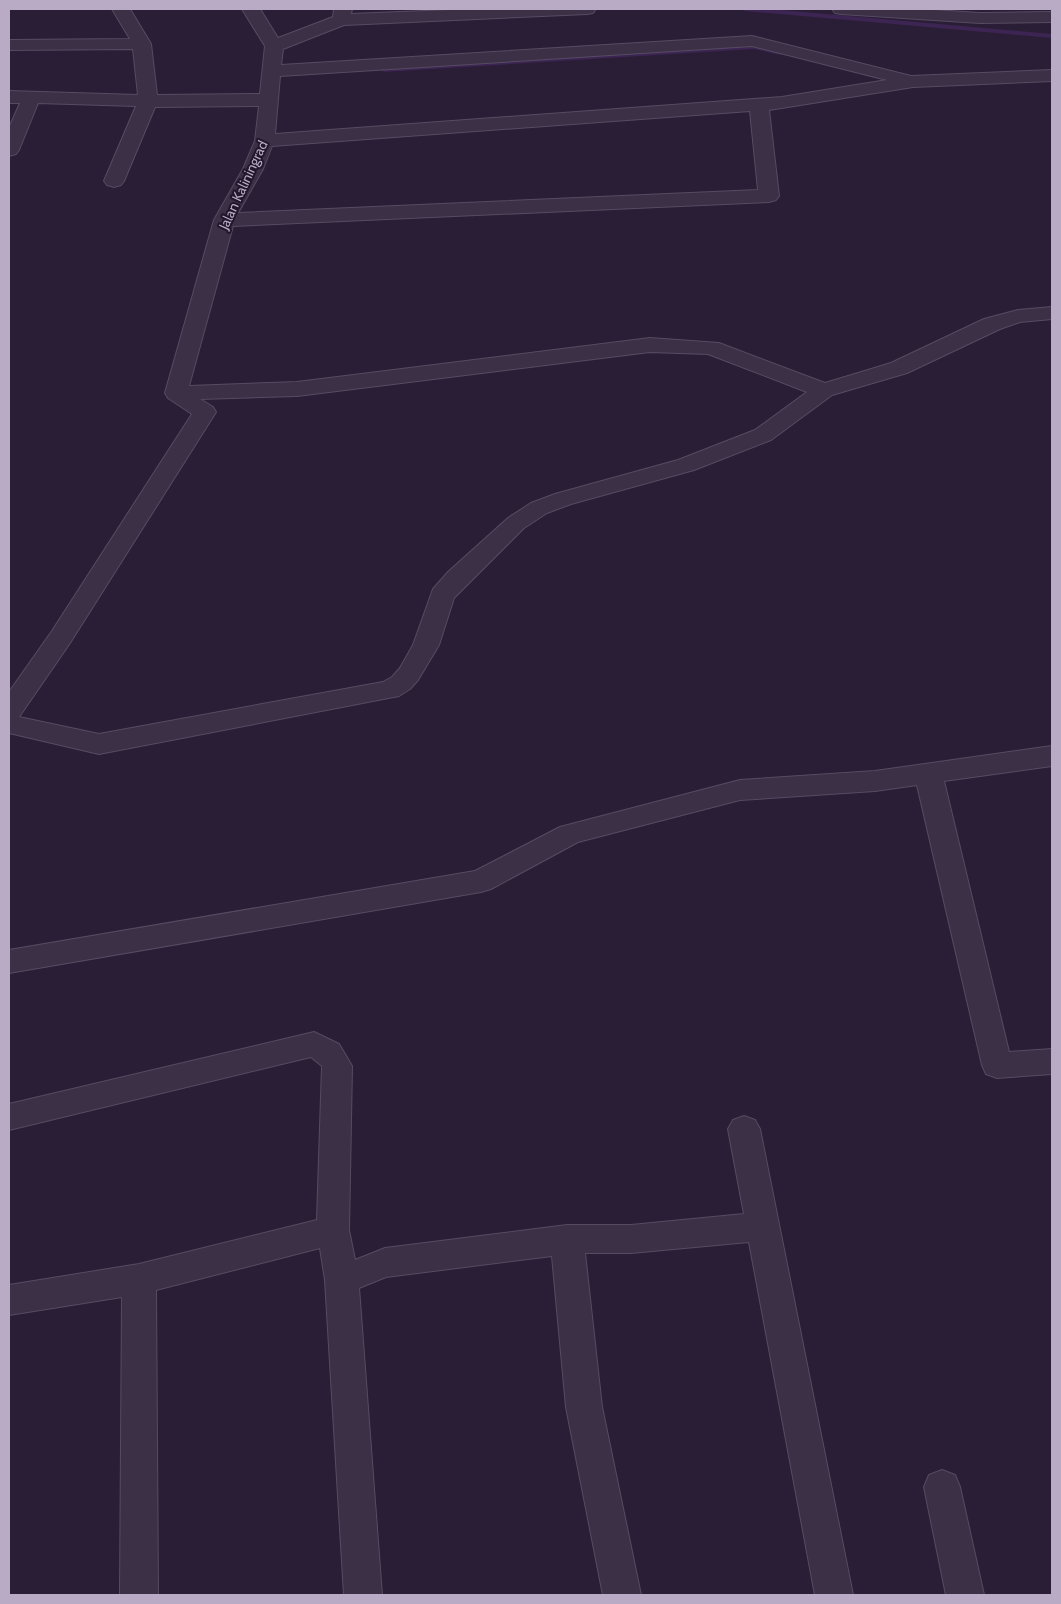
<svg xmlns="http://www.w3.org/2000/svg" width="1061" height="1604" font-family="Cabin,sans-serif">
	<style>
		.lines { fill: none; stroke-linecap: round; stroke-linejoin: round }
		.stream { fill: #3c2552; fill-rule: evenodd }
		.minor-casing { stroke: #574b62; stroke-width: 2 }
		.minor { fill: #3c3047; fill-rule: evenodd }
		.labels { text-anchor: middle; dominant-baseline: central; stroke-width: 4; stroke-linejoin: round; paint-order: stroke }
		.far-street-label { font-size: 14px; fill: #b9aac5; stroke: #21162b }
	</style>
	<rect width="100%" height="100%" fill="#2a1d36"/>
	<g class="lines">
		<path class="stream" d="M 741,9 L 770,9 L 1052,34 L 1052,38 L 745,11 Z
			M 754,45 L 784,53 L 780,55 L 754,49 L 384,72 L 380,69 L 384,66 Z"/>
		<g class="minor-casing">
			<path id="minor" d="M 112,9 L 130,9 L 151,44 L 157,95 L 260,94 L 265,46 L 242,9 L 260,9 L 278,38 L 333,17 L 334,9 L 352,9 L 351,14 L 474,9 L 596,9 L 593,13 L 587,14 L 344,25 L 283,49 L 281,65 L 752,36 L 911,76 L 1052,70 L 1052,81 L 913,87 L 769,110 L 779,196 L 776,200 L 769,202 L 233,226 L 189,386 L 297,382 L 650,338 L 719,343 L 825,383 L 891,363 L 984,319 L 1018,310 L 1052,307 L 1052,319 L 1020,322 L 1000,329 L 907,373 L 832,395 L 771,440 L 694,470 L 571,504 L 547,513 L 524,528 L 454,598 L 439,645 L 418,680 L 410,689 L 399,696 L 99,754 L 9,733 L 9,692 L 52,631 L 192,414 L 168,398 L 165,393 L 214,220 L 243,169 L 255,141 L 259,106 L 155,107 L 124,181 L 121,185 L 114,187 L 107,185 L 104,181 L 136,106 L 38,103 L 19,150 L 16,154 L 9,156 L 9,128 L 20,103 L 9,103 L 9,91 L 138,95 L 133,49 L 9,50 L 9,40 L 130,39 ZM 752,46 L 887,80 L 782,97 L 275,134 L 280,76 ZM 750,111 L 758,190 L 238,213 L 263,169 L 272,146 ZM 650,352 L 708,354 L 807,392 L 755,430 L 678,460 L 555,494 L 531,503 L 508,518 L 448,572 L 433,589 L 413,645 L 400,668 L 392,677 L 383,682 L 99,734 L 19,717 L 70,643 L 216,412 L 213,407 L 200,399 L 297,396 Z
				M 832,9 L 919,9 L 980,13 L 1052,12 L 1052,22 L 980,23 L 841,14 L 835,13 Z
				M 1052,746 L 1052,766 L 944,781 L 1009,1052 L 1052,1049 L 1052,1074 L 997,1078 L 986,1074 L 982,1065 L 917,785 L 875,791 L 740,800 L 578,842 L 491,889 L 481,892 L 9,973 L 9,950 L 475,871 L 560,827 L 740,780 L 875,771 Z
				M 314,1032 L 339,1044 L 352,1066 L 349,1230 L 355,1260 L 385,1248 L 567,1225 L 631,1225 L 744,1214 L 728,1129 L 733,1120 L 744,1116 L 755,1120 L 760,1129 L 853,1595 L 815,1595 L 749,1242 L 631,1253 L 585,1253 L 602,1407 L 641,1595 L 603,1595 L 566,1407 L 552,1256 L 386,1277 L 359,1288 L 382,1595 L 344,1595 L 325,1280 L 320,1248 L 156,1290 L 158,1595 L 120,1595 L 122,1297 L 9,1315 L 9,1285 L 139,1264 L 317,1220 L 322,1066 L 311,1057 L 9,1130 L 9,1104 Z
				M 942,1470 L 955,1475 L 960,1487 L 984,1595 L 946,1595 L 924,1487 L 929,1475 Z"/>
		</g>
		<use href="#minor" class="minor"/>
	</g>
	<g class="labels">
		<g class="far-street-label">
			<text transform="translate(243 185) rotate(-65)">Jalan Kaliningrad</text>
		</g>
	</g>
	<rect width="1061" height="1604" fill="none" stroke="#b9aac5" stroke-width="20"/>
</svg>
